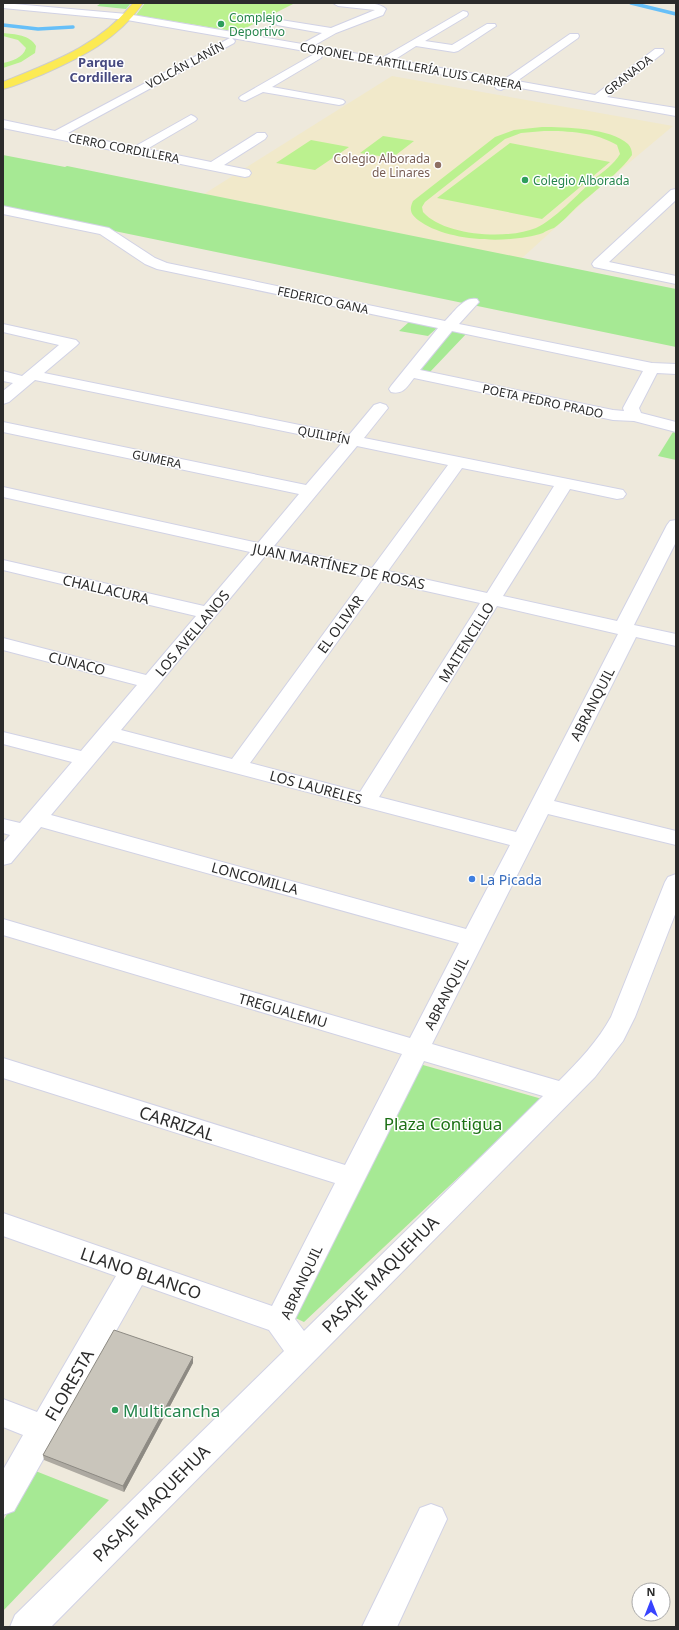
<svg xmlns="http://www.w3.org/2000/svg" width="679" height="1630" font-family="'Noto Sans',sans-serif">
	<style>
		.education { fill: #f1e9ca }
		.green { fill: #a6e994 }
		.pitch { fill: #bbf18f; fill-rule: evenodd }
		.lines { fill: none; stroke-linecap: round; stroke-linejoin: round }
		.stream { stroke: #66bff8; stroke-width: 3.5 }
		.minor-casing { stroke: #d1d2e5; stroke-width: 2 }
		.major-casing { stroke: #ccc; stroke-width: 2 }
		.minor { fill: #fff; fill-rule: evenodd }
		.major { fill: #fcea53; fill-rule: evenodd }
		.wall { fill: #ada9a1 }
		.shaded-wall { fill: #8d8a83 }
		.building { fill: #c9c5bb; stroke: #8d8a83 }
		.leisure-dot { fill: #2e9e5b; stroke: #fff; stroke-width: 1.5 }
		.education-dot { fill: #8d6e63; stroke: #fff; stroke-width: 1.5 }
		.shop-dot { fill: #3f7fe0; stroke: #fff; stroke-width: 1.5 }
		.labels { text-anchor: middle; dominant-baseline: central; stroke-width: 3; stroke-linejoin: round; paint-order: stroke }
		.far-leisure-label { font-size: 12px; fill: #27864d; stroke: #fff; text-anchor: start }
		.far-street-label { font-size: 12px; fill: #2b2b2b; stroke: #fff }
		.far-education-label { font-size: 12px; fill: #785e54; stroke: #fff; text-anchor: end }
		.far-neighbourhood-label { font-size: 13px; font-weight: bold; fill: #474a80; stroke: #fff }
		.street-label { font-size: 14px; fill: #2b2b2b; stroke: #fff }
		.shop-label { font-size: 14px; fill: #366cbe; stroke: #fff; text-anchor: start }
		.near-street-label { font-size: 17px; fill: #2b2b2b; stroke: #fff }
		.near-park-label { font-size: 17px; fill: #1b6f14; stroke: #fff }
		.near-leisure-label { font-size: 17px; fill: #27864d; stroke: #fff; text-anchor: start }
	</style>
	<rect width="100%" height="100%" fill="#eee9dc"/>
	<path class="education" d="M 392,76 L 673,126 L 599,188 L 521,259 L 204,194 Z"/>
	<path class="green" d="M 101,3 L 131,3 L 126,9 L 97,6 Z
		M 3,155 L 65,167 L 67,166 L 676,289 L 676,347 L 3,208 Z
		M 409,322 L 437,328 L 428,336 L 399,331 Z
		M 450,330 L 467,333 L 429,373 L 418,371 Z
		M 673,432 L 676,433 L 676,460 L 658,456 Z
		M 416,1063 L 542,1099 L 304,1322 L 289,1315 Z
		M 33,1470 L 109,1500 L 3,1611 L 3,1521 Z"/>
	<path class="pitch" d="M 145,3 L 295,3 L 238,32 L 136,15 Z
		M 3,33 C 15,34 30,35 36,46 L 35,53 L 21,62 L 3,68 L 3,63 C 12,61 23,58 26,48 L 18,40 L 3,36 Z
		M 542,127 C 564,127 611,128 628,144 C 631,147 632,151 632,155 C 621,171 594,192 579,205 C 571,212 563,222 554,228 C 550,229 546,231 543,233 C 510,244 450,242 421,222 C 412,216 408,211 413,201 L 495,137 L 514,130 ZM 544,131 C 569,131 595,132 617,145 L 620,154 C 614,164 603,172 594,179 C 578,194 554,220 536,228 C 507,240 444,236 423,212 L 422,207 L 425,202 L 505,139 L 521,133 Z
		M 383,136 L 414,141 L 392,158 L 360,153 Z
		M 311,140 L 349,147 L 315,170 L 276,163 Z
		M 510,143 L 610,162 L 542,219 L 437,198 Z"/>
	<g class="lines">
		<path class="stream" d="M 631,3 L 676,14
			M 3,25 L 38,29 L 73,27"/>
		<g class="minor-casing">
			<path id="minor" d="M 3,3 L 127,14 L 302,44 L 322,33 L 277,25 L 276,23 L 277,21 L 281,20 L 331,28 L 375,10 L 338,6 L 333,3 C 346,3 378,0 386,9 L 383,15 L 336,33 L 313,46 L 382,58 L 463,11 L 467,12 L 468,14 L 467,16 L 425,41 L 452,45 L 487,24 L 495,24 L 496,26 L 458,51 L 454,52 L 416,46 L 394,60 L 505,79 L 570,34 L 578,34 L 579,36 L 578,38 L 517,81 L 595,95 L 655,49 L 663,49 L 664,51 L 663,53 L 607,97 L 676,108 L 676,116 L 509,86 L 501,90 L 497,89 L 495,87 L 497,84 L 321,54 L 322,56 L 321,58 L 272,87 L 339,99 L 343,100 L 345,102 L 343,104 L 339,105 L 263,92 L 245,101 L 241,100 L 239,98 L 241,96 L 316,53 L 232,38 L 235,41 L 234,43 L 68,133 L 134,147 L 191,115 L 195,117 L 197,119 L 195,121 L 147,149 L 211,162 L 257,133 L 265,133 L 267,136 L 265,139 L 224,165 L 249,170 L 251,173 L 249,176 L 245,177 L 3,128 L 3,120 L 55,131 L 230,38 L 127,20 L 3,8 Z
				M 676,189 L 676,200 L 609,262 L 676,276 L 676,284 L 594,267 L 592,264 L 594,261 L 671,190 Z
				M 3,206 L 109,228 L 155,258 L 167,263 L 445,321 C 454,312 464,296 477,299 L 479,302 L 459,324 L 652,363 L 676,364 L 676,374 L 657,373 L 639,408 L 641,413 L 676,422 L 676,432 L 634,421 L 613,420 L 414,378 C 407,387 403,395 391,392 L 389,389 L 391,386 L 438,328 L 157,269 L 145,264 L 100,234 L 3,214 ZM 452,331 L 643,371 L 623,408 L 624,411 L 613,410 L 420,370 Z
				M 3,324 L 76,340 L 79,343 L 76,346 L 44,373 L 349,435 L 374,405 L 380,403 L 386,405 L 388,408 L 364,438 L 623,490 L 626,494 L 623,498 L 617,499 L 570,489 L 503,596 L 617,621 L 667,525 L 670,521 L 676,520 L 676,542 L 634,625 L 676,634 L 676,646 L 636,637 L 554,801 L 676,831 L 676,845 L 548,814 L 432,1044 L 559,1081 C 578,1062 598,1041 611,1017 L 665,882 L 668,877 L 676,874 L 676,912 L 635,1017 L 623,1041 L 595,1077 L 51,1627 L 10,1627 L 15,1615 L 284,1351 L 269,1330 L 142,1285 L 14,1511 L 3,1515 L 3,1470 L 23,1435 L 3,1427 L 3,1399 L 37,1412 L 116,1276 L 3,1236 L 3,1213 L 272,1306 L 335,1183 L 3,1078 L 3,1058 L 345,1165 L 402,1054 L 3,935 L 3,919 L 410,1038 L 459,943 L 41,827 L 11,863 L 3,865 L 3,843 L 10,835 L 3,833 L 3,819 L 20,823 L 72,762 L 3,744 L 3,732 L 81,751 L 137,685 L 3,650 L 3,638 L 146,675 L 196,616 L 3,570 L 3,560 L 204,606 L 250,552 L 3,497 L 3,487 L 258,543 L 299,494 L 3,432 L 3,422 L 306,485 L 342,443 L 35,380 L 9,402 L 3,404 L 3,391 L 13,383 L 3,381 L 3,371 L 22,376 L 59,345 L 3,332 ZM 357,446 L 448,465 L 372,568 L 274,546 ZM 462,468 L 554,486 L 487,593 L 388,571 ZM 266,555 L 365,577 L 232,759 L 121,730 ZM 381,581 L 480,603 L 360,792 L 250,763 ZM 497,606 L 618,634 L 516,832 L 379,797 ZM 113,741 L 510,845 L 466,929 L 51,815 ZM 424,1061 L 543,1096 L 304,1331 L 295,1319 Z
				M 431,1504 L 442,1508 L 447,1519 L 397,1627 L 362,1627 L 420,1508 Z"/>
		</g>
		<g class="major-casing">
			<path id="major" d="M 133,3 L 143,3 C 117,40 82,57 41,75 C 28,80 16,86 3,89 L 3,82 C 52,62 99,46 133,3 Z"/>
		</g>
		<use href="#minor" class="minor"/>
		<use href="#major" class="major"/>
	</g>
	<path class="wall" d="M 193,1357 L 193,1363 L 124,1492 L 44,1460 L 43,1455 Z"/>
	<path class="shaded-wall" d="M 193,1357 L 193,1363 L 124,1492 L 123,1486 Z"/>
	<path class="building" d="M 114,1330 L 193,1357 L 123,1486 L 43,1455 Z"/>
	<g class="leisure-dot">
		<circle cx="221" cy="24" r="4"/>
		<circle cx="525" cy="180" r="4"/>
		<circle cx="115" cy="1410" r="4"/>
	</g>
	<circle class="education-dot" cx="438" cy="165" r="4"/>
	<circle class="shop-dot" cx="472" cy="879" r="4"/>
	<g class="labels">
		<g class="far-leisure-label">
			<text x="229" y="17">Complejo<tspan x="229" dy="14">Deportivo</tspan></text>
			<text x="533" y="180">Colegio Alborada</text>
		</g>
		<g class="far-street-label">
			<text transform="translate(185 65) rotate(-28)">VOLCÁN LANÍN</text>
			<text transform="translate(411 66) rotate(10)">CORONEL DE ARTILLERÍA LUIS CARRERA</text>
			<text transform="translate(628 75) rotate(-38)">GRANADA</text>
			<text transform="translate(124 148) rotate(11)">CERRO CORDILLERA</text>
			<text transform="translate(323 300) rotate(12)">FEDERICO GANA</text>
			<text transform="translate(543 401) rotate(12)">POETA PEDRO PRADO</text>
			<text transform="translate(324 435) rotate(11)">QUILIPÍN</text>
			<text transform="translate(157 459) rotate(12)">GUMERA</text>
		</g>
		<g class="far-education-label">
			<text x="430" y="158">Colegio Alborada<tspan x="430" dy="14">de Linares</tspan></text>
		</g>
		<g class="far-neighbourhood-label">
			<text x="101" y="62">Parque<tspan x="101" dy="15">Cordillera</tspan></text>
		</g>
		<g class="street-label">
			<text transform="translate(339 566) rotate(12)">JUAN MARTÍNEZ DE ROSAS</text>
			<text transform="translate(106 589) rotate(13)">CHALLACURA</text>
			<text transform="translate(340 624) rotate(-54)">EL OLIVAR</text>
			<text transform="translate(192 633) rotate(-50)">LOS AVELLANOS</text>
			<text transform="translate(466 642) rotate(-58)">MAITENCILLO</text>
			<text transform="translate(77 663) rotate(14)">CUNACO</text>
			<text transform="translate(592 704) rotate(-63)">ABRANQUIL</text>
			<text transform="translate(316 787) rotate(15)">LOS LAURELES</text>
			<text transform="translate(255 878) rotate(15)">LONCOMILLA</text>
			<text transform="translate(446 993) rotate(-63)">ABRANQUIL</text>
			<text transform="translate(283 1010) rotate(16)">TREGUALEMU</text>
			<text transform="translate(301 1282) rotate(-65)">ABRANQUIL</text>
		</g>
		<g class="shop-label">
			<text x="480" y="879">La Picada</text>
		</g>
		<g class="near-street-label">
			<text transform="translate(177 1123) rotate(18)">CARRIZAL</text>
			<text transform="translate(141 1273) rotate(19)">LLANO BLANCO</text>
			<text transform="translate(380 1274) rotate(-45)">PASAJE MAQUEHUA</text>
			<text transform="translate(69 1385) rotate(-60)">FLORESTA</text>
			<text transform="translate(151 1503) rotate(-45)">PASAJE MAQUEHUA</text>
		</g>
		<g class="near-park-label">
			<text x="443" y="1123">Plaza Contigua</text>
		</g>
		<g class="near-leisure-label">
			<text x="123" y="1410">Multicancha</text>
		</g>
	</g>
	<rect width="679" height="1630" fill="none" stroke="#2b2b2b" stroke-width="8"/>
	<g transform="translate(651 1602)"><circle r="19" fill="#ffffff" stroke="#aaaaaa"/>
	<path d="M0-3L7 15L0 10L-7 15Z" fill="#3843ff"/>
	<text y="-6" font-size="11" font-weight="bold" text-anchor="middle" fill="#2b2b2b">N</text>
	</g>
</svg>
